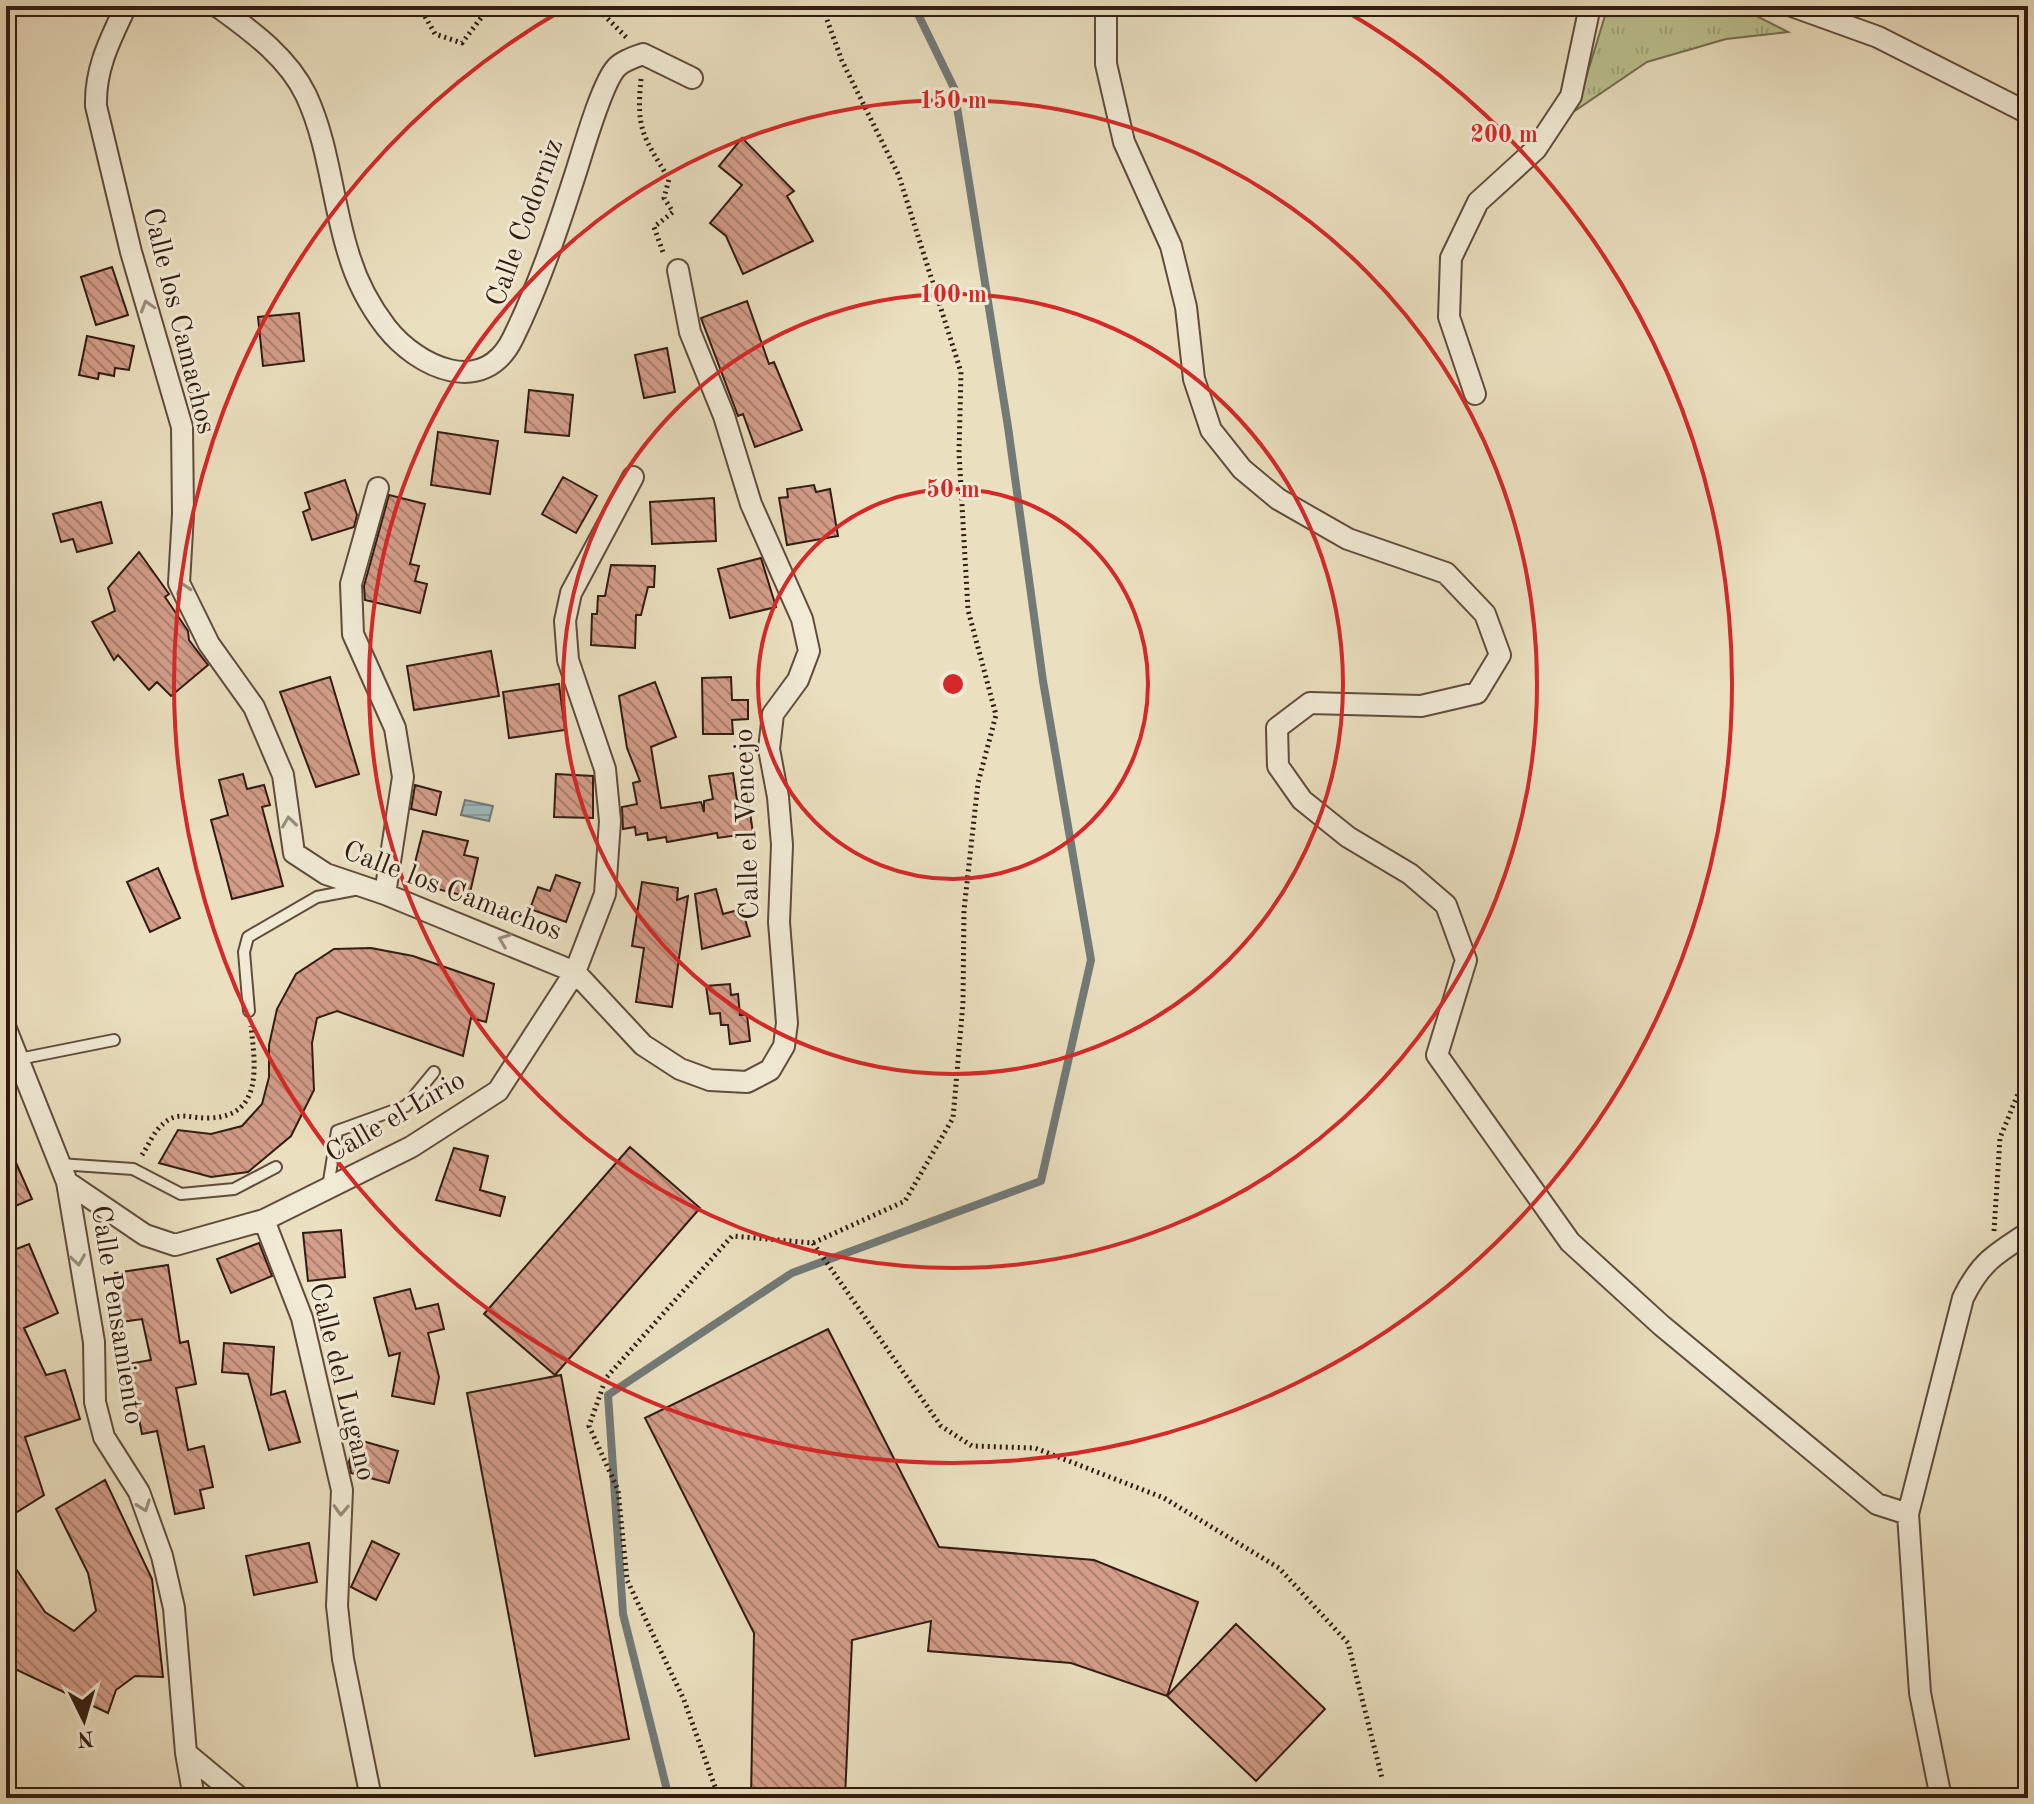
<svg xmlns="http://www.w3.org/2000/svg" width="2034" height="1804" font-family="'Old Standard TT',serif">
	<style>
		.park { fill: url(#park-tufts); stroke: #766e50; stroke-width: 2 }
		.water { fill: url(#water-rules); stroke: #727a78; stroke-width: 2 }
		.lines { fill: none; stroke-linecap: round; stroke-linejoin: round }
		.stream { stroke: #727a78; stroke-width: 8 }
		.building { fill: url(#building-back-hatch); stroke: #321b11; stroke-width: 2 }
		.service-casing { stroke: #604c3c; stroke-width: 14 }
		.minor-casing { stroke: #604c3c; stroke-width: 24 }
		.path { stroke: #321b11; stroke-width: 5; stroke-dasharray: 2 4; stroke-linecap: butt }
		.service { stroke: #f1ead5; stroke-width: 10 }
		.minor { stroke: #f1ead5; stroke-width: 20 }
		.oneway { stroke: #9b8d7d }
		.ring { fill: none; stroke: #d62828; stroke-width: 4 }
		.labels { text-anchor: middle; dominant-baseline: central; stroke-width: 6; stroke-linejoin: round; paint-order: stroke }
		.street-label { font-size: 28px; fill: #321b11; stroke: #f1ead5 }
		.centre { fill: #d62828; stroke: #f1ead5; stroke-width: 4 }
		.ring-label { font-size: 24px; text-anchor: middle; font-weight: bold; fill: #d62828; stroke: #f1ead5; stroke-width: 6; stroke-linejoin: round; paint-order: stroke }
	</style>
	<defs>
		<pattern id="park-tufts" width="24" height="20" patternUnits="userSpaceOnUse" patternTransform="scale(2)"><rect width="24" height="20" fill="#bbc18f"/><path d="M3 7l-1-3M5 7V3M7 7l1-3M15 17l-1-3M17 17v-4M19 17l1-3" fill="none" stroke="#a1a57a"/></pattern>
		<pattern id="water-rules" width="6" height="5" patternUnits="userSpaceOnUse" patternTransform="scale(2)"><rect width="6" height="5" fill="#9dbabd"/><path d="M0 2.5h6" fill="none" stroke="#889fa1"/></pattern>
		<pattern id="building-back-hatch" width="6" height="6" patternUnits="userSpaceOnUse" patternTransform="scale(2)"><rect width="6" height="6" fill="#d39d89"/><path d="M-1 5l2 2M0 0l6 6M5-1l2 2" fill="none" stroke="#ac7f6f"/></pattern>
	</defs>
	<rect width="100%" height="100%" fill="#eadfbf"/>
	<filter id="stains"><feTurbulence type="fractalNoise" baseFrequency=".0025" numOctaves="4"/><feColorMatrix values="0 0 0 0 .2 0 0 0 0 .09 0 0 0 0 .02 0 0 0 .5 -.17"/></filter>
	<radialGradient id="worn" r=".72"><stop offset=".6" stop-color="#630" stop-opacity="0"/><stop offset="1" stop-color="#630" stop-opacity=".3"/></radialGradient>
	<path class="park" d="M 1608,6 L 1737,6 L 1788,32 L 1726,39 L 1647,62 L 1576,110 Z"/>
	<path class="water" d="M 465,800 L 493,806 L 489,821 L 461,815 Z"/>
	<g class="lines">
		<path class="stream" d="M 669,1798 L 623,1614 L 608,1395 L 792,1273 L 1041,1181 L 1091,960 L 1043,681 L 1008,427 L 954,88 L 914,6"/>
	</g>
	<path class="building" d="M 742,138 L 794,191 L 787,196 L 813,241 L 743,274 L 726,236 L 710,223 L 742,185 L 719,166 Z
		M 112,267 L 128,315 L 96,325 L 81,277 Z
		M 747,301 L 769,364 L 774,362 L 802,430 L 755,447 L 743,414 L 738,416 L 701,318 Z
		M 299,313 L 304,361 L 263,366 L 258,317 Z
		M 87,336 L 134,346 L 129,370 L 115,368 L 114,376 L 99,373 L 98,379 L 79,375 Z
		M 667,348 L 675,392 L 644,398 L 635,355 Z
		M 529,390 L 573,395 L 569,436 L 525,432 Z
		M 438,432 L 498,441 L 490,494 L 431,485 Z
		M 563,477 L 597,496 L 576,533 L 542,514 Z
		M 345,480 L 357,515 L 354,527 L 312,540 L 303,512 L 310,509 L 305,493 Z
		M 814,485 L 816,492 L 830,489 L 838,536 L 787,545 L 779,498 L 788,497 L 787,489 Z
		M 389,495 L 425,504 L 410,564 L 419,566 L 415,581 L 427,584 L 420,613 L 365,600 L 364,586 Z
		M 714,498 L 716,541 L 652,544 L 650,502 Z
		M 101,502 L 112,543 L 77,552 L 73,539 L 61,542 L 53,514 Z
		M 139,552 L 169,594 L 165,597 L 188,631 L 189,640 L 208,665 L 171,696 L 157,682 L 149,690 L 118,655 L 114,660 L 92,622 L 115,611 L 108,588 Z
		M 761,558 L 776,607 L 730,618 L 718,569 Z
		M 611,565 L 655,566 L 654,587 L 648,587 L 641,615 L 636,615 L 635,648 L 591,645 L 592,614 L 597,614 L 598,596 L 605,596 Z
		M 491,651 L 499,696 L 414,710 L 407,666 Z
		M 330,677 L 359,774 L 316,787 L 280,692 Z
		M 731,677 L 732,700 L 748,700 L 748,719 L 732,720 L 733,734 L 703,734 L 702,678 Z
		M 655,682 L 676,737 L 651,747 L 661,808 L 701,802 L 704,812 L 704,801 L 713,799 L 709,776 L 733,773 L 737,800 L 748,799 L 753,833 L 718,838 L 717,833 L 667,842 L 666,837 L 648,840 L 647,833 L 636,835 L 635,827 L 623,829 L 622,807 L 637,804 L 633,783 L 640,781 L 627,748 L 619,696 Z
		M 559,684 L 565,730 L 509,738 L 503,692 Z
		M 243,774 L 247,789 L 264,785 L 270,805 L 262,807 L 283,886 L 232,899 L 211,820 L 228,815 L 219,780 Z
		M 556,774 L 593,776 L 593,818 L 554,817 Z
		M 415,785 L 441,792 L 436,815 L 411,809 Z
		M 423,831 L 468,841 L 464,855 L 478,858 L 469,897 L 410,882 Z
		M 158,868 L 180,918 L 150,932 L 127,882 Z
		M 556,875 L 580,883 L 566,922 L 530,909 L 538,887 L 550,891 Z
		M 642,882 L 678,888 L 677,900 L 688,896 L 672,1007 L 636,1002 L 644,948 L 632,946 Z
		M 716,889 L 723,914 L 742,909 L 750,936 L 702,949 L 695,894 Z
		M 371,948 L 413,956 L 494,984 L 486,1022 L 471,1018 L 463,1056 L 337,1011 L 317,1018 L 312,1043 L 314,1090 L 291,1136 L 248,1172 L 211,1177 L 159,1163 L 178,1130 L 211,1134 L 242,1126 L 262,1104 L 269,1077 L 269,1045 L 277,1009 L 296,974 L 334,949 Z
		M 730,984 L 731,995 L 738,994 L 740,1015 L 747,1015 L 750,1041 L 730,1044 L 728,1025 L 721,1025 L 720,1013 L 710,1014 L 706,986 Z
		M 6,1140 L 32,1199 L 6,1210 Z
		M 630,1147 L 700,1208 L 555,1375 L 484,1314 Z
		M 454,1148 L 488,1156 L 480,1190 L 505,1197 L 500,1216 L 436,1200 Z
		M 341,1230 L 345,1277 L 308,1281 L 303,1233 Z
		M 259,1243 L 272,1276 L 231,1293 L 217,1259 Z
		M 29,1244 L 58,1313 L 24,1328 L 46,1375 L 65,1370 L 80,1419 L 25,1437 L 44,1495 L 6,1519 L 6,1253 Z
		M 168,1265 L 180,1343 L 188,1341 L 196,1384 L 176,1388 L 188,1450 L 204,1446 L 213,1487 L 200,1490 L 204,1508 L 175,1514 L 157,1431 L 142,1434 L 128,1364 L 151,1360 L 142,1319 L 121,1322 L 115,1273 Z
		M 410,1289 L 416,1309 L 438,1304 L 444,1329 L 428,1333 L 439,1377 L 434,1404 L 392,1396 L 400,1353 L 389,1356 L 374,1298 Z
		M 828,1329 L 939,1547 L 1094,1560 L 1198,1602 L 1167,1696 L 1071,1663 L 928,1651 L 931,1621 L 852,1640 L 845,1798 L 751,1798 L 754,1633 L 645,1418 Z
		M 224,1343 L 274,1347 L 271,1395 L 285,1391 L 300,1442 L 269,1450 L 248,1374 L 222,1372 Z
		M 561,1375 L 629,1739 L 535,1756 L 467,1393 Z
		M 355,1439 L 398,1451 L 389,1483 L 351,1473 L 349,1462 Z
		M 105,1480 L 152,1579 L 163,1677 L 135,1676 L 116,1690 L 108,1713 L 17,1670 L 6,1654 L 6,1554 L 45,1612 L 74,1631 L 96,1611 L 88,1573 L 56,1509 Z
		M 372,1541 L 399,1554 L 376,1600 L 351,1587 Z
		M 309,1543 L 317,1582 L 254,1595 L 246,1556 Z
		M 1236,1624 L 1325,1709 L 1256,1781 L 1167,1696 Z"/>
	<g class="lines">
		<g class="service-casing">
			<path id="service" d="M 249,1011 L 244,952 L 248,937 L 317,897 L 359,889
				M 19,1059 L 114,1040
				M 59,1164 L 133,1169 L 181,1194 L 234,1189 L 276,1167
				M 328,1187 L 337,1131 L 406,1106 L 434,1072"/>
		</g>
		<g class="minor-casing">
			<path id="minor" d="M 126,6 C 110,40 95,68 96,106 L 131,252 L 182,427 L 183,514 L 179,583 L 209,644 L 254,707 L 283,775 L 294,853 L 326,874 L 385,894 L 575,972 L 643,1045 L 680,1069 L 710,1080 L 747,1082 L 770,1070 L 784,1046 L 787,1023 L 779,922 L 782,845 L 778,797 L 769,749 L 773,714 L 798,680 L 809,651 L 802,619 L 751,504 L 724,416 L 690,332 L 678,270
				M 217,6 C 251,31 287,56 306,95 C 329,144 332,201 348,252 C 356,280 369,305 386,327 C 418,368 484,398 513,338 C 539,285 557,231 575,175 C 583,151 601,85 616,68 C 622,61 635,57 643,54 L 692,78
				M 1106,6 L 1106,64 L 1124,142 L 1171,246 L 1186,307 L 1194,379 L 1211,430 L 1242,469 L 1278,499 L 1348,539 L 1446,573 L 1485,614 L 1500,655 L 1477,693 L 1421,706 L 1310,703 L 1277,728 L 1278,766 L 1302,800 L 1348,837 L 1410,874 L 1446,905 L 1466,960 L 1437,1055 L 1570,1242 L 1661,1325 L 1877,1504 L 1908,1514
				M 1792,6 L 1878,37 L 2028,113
				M 1475,394 L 1449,317 L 1451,258 L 1478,202 L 1536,149 L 1571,96 L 1590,6
				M 378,488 L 351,584 L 353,634 L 395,728 L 403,777 L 385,894
				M 6,1029 L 67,1182 L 94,1342 L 95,1402 L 104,1437 L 139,1492 L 162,1556 L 174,1608 L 186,1753 L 194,1798
				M 67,1182 L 145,1235 L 175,1245 L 264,1220 L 411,1147 L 498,1091 L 575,972 L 605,894 L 610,821 L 605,769 L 568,660 L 565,621 L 571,593 L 633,477
				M 264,1220 L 302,1318 L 342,1490 L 337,1606 L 343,1659 L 371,1798
				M 186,1753 L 240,1798
				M 1941,1798 L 1920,1693 L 1908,1514 L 1963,1298 C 1980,1263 1995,1254 2028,1233"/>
		</g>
		<path class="path" d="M 419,6 L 435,34 L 462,43 L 490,6
			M 595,6 L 628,39
			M 641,79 C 636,130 643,136 669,179 L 664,198 L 673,212 L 654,227 L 664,255
			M 142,1155 C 148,1146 154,1131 163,1124 C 178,1110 192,1119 210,1118 C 264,1116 255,1064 251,1026
			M 1994,1231 L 2000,1138 L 2022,1084 L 2028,1079
			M 813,1243 L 941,1426 L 972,1446 L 1035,1448 L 1164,1498 L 1279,1568 L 1348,1643 L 1382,1778
			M 719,1798 L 684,1700 L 627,1580 L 618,1490 L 589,1426 L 606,1378 L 732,1236 L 813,1243 L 905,1201 L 953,1118 L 963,1003 L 964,910 L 978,783 L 996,715 L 968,610 L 959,453 L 961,372 L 899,176 L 842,61 L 822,6"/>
		<use href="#service" class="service"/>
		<use href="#minor" class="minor"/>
	</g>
	<defs><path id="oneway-chevron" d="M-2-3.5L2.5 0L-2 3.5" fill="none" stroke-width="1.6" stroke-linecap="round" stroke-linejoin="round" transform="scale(2)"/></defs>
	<g class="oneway">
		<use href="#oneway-chevron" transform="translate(147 306) rotate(-107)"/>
		<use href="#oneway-chevron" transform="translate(183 588) rotate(-108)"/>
		<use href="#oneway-chevron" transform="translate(289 822) rotate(-98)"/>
		<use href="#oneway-chevron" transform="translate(504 940) rotate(-159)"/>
		<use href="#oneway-chevron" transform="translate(78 1260) rotate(81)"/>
		<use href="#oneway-chevron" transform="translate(144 1506) rotate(70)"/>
		<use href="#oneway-chevron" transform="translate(341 1510) rotate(92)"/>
	</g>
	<g class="ring">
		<circle cx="953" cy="684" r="195"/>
		<circle cx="953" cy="684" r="390"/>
		<circle cx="953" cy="684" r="584"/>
		<path d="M1342 9A779 779 0 1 1 564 9"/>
	</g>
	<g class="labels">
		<g class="street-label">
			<text transform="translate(526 223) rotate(-70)">Calle Codorniz</text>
			<text transform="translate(178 321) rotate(76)">Calle los Camachos</text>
			<text transform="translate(748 824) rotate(-92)">Calle el Vencejo</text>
			<text transform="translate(452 892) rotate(21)">Calle los Camachos</text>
			<text transform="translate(396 1118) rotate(-30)">Calle el Lirio</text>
			<text transform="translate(116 1315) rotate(81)">Calle Pensamiento</text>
			<text transform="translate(341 1382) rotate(76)">Calle del Lugano</text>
		</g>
	</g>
	<circle cx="953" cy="684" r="12" class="centre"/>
	<g class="ring-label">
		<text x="953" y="108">150 m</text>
		<text x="1504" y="142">200 m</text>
		<text x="953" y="302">100 m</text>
		<text x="953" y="497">50 m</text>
	</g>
	<rect width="2034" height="1804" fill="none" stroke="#eadfbf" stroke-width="32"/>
	<rect x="8" y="8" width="2018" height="1788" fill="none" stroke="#321b11" stroke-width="4"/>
	<rect x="16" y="16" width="2002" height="1772" fill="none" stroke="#321b11" stroke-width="2"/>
	<g transform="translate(84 1720) rotate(175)" stroke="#f1ead5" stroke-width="6" paint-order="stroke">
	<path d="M0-6L14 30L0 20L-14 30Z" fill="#321b11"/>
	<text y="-12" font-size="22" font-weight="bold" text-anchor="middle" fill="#321b11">N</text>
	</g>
	<rect width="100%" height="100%" filter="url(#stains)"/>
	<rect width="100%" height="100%" fill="url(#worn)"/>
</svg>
